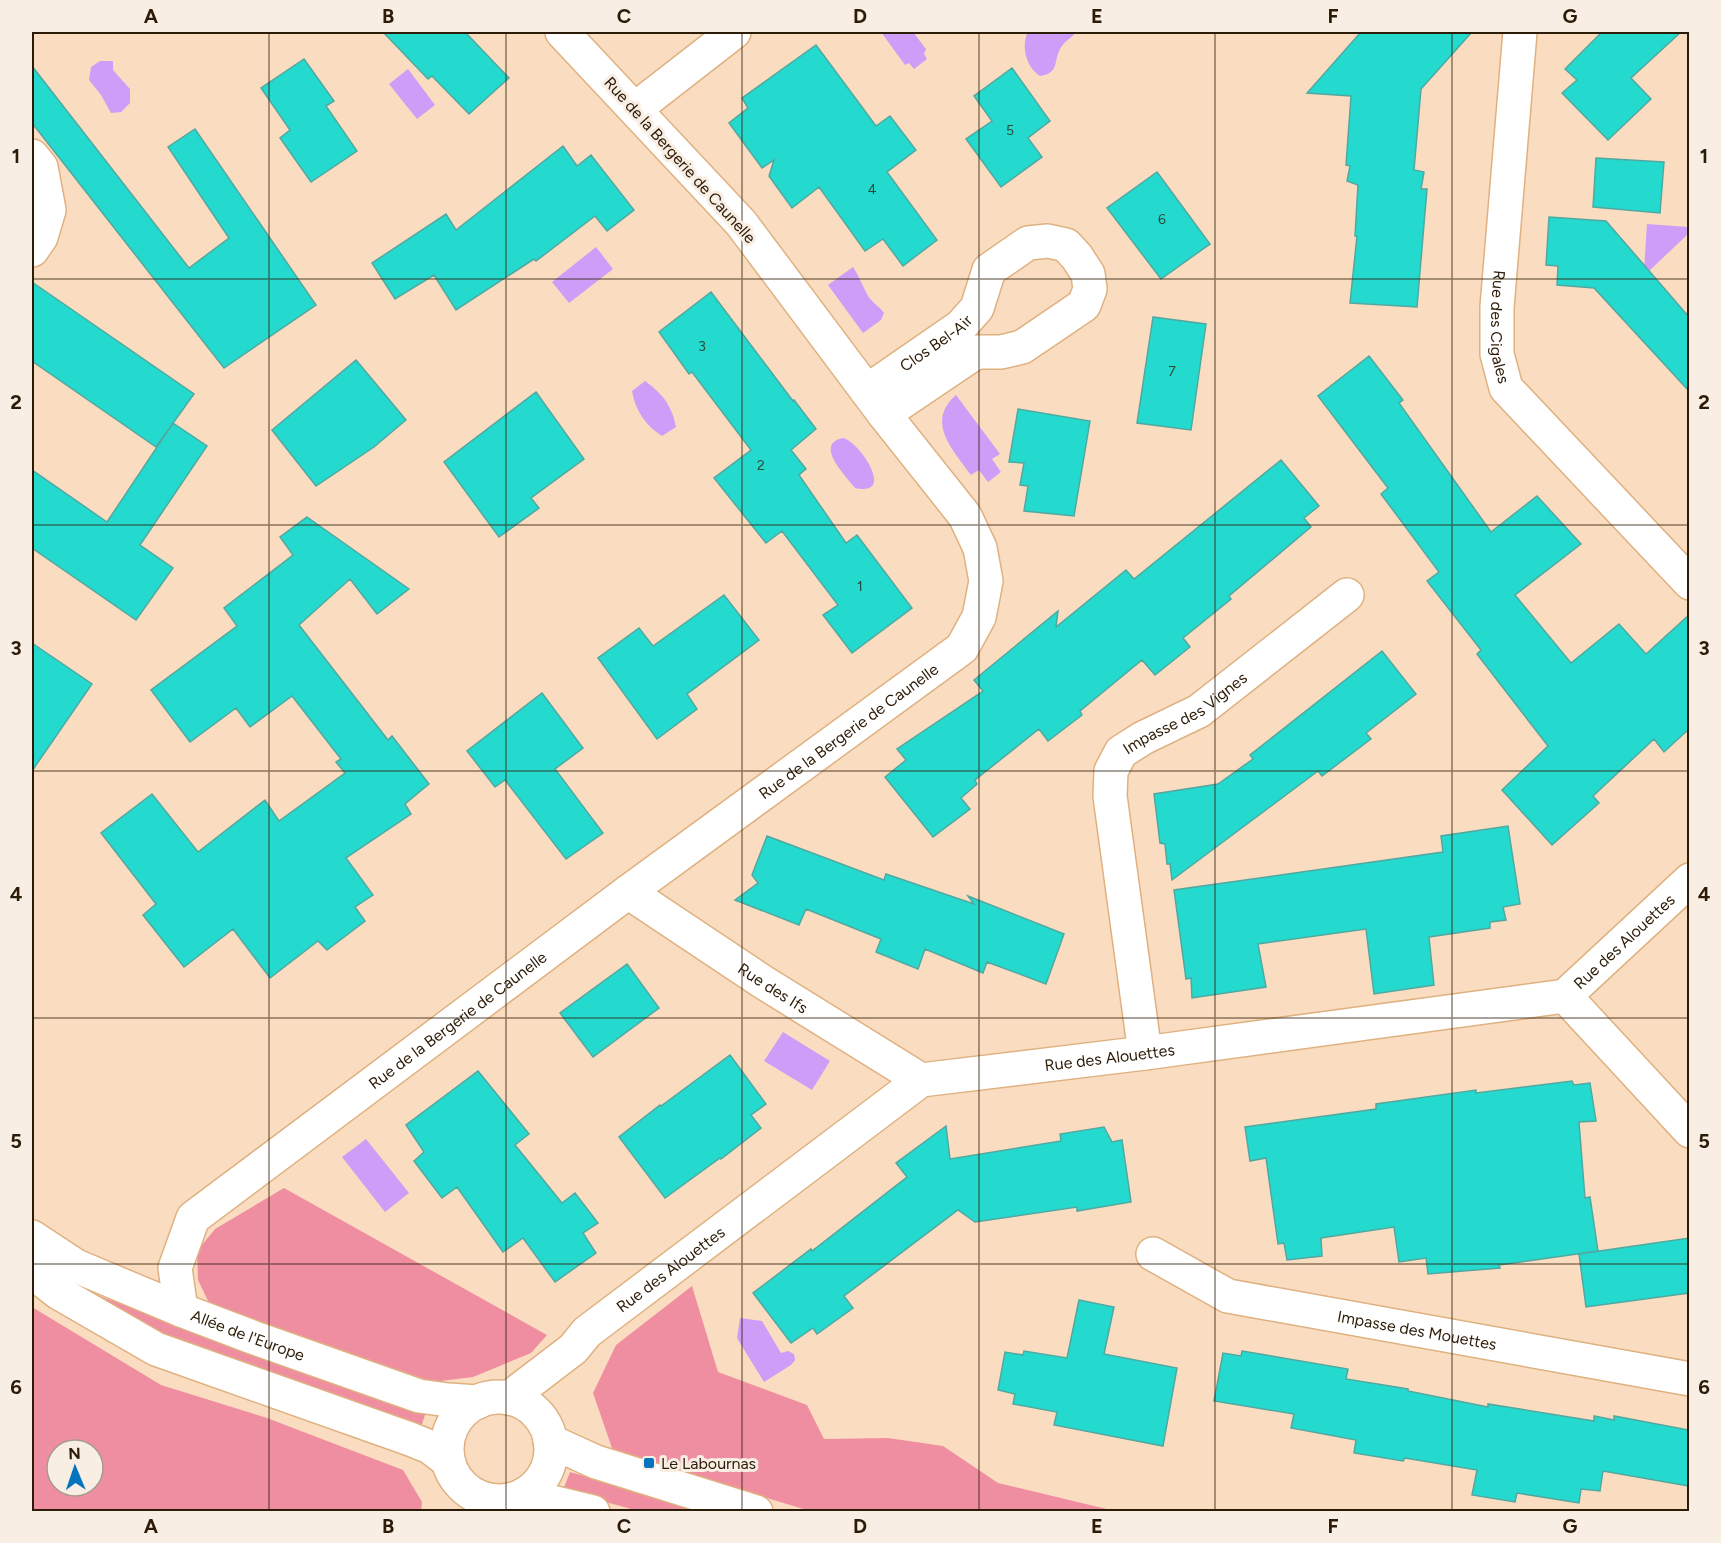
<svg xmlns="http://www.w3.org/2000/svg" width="1721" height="1543" font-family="Figtree,sans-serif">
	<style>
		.green { fill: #f08ea1; fill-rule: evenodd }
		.water { fill: #cd9df7 }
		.building { fill: #24d9cd; stroke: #52a8a0; stroke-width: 1.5 }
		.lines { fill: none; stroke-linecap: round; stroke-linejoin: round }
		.minor-casing { stroke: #dfb180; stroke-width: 36 }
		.minor { stroke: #fff; stroke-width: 33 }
		.grid { fill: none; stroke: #2c1b07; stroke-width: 1.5; stroke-opacity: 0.55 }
		.poi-dot { fill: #0574bf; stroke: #f8eee4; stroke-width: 2 }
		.labels { text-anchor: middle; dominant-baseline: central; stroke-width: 6; stroke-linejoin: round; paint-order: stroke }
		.number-label { font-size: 14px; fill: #2a4a38 }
		.street-label { font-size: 16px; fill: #2c1b07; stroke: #f8eee4 }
		.poi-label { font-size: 16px; fill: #2c1b07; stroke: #f8eee4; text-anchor: start }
		.neatline { fill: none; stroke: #2c1b07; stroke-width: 2 }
		.grid-label { font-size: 20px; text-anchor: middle; font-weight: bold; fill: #2c1b07 }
	</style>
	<rect width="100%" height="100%" fill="#faddc0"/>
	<path class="green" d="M 284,1188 L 547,1335 L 531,1353 L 473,1377 L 433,1382 L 210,1305 L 198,1280 L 197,1251 L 215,1229 Z
		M 70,1285 L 180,1326 L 426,1412 L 421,1427 L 166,1338 Z
		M 692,1286 L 718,1372 L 807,1405 L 824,1439 L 888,1438 L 943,1446 L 998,1483 L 1115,1511 L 810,1511 L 613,1451 L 593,1393 L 616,1345 Z
		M 32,1307 L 161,1385 L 267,1418 L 403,1470 L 422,1502 L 421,1511 L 32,1511 ZM 57,1450 L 93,1450 L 93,1486 L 57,1486 Z
		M 570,1472 L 707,1511 L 638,1511 L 563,1490 Z"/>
	<path class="water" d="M 881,32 L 913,32 L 926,49 L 924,54 L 927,59 L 914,69 L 909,63 L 905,65 Z
		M 1030,32 L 1076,32 C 1072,38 1066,40 1062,46 C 1052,60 1061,73 1040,76 C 1027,68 1021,48 1027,34 Z
		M 100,61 L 113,61 L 113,70 L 130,89 L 130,103 L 121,112 L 111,113 L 101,95 L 89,80 L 91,67 Z
		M 408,69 L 435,105 L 417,119 L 389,84 Z
		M 1647,224 L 1688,227 L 1689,229 L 1686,236 L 1649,271 L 1644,270 Z
		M 596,247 L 613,269 L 569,303 L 552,282 Z
		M 853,267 C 859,276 862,285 867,294 C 870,301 879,306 884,313 L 881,320 L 863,333 L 828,285 Z
		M 645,381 C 663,394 672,406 676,427 L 662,436 C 646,426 635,410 632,391 Z
		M 956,395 L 1000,454 L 992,459 L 1001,472 L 988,482 L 979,470 L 971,475 C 953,450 925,422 956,395 Z
		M 843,438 C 859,441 897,497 855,488 C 846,476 813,444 843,438 Z
		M 783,1032 L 830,1061 L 812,1090 L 764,1061 Z
		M 366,1139 L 409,1193 L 385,1212 L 342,1157 Z
		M 740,1318 L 762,1321 L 781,1353 L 788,1351 L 794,1354 L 795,1360 L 791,1365 L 764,1382 L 737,1338 Z"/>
	<path class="building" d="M 383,32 L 465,32 L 509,78 L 469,114 L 432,76 L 428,79 Z
		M 1361,32 L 1472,32 L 1421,89 L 1414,170 L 1424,172 L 1421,189 L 1427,189 L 1417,307 L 1350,303 L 1357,236 L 1355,236 L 1358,185 L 1347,181 L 1350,166 L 1346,165 L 1351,96 L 1307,93 Z
		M 1602,32 L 1681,32 L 1631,78 L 1651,99 L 1608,140 L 1562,93 L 1577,80 L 1565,69 Z
		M 816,45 L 876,126 L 890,116 L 916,150 L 887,172 L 937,240 L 903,266 L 883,239 L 865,251 L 819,187 L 792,208 L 769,176 L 774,160 L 762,168 L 729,123 L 748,108 L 742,98 Z
		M 304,59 L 334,101 L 326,106 L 357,151 L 311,182 L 280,138 L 290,130 L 261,88 Z
		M 32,66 L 189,268 L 229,238 L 168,147 L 195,129 L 316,305 L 224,368 L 32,123 Z
		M 1012,68 L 1050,121 L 1028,138 L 1042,157 L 1001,187 L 966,139 L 992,121 L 974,96 Z
		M 563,146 L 577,166 L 591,155 L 634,210 L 607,231 L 595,216 L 536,261 L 534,259 L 456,310 L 434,275 L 395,299 L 372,263 L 446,214 L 456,230 Z
		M 1596,158 L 1664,162 L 1660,213 L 1593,207 Z
		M 1157,172 L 1210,244 L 1161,279 L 1107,208 Z
		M 1549,217 L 1606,221 L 1689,317 L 1689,391 L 1594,288 L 1557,285 L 1558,266 L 1546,265 Z
		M 32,282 L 194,394 L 156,447 L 32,361 Z
		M 711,292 L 793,401 L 794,400 L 816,429 L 791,450 L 806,469 L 799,475 L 846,543 L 857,535 L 912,608 L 852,653 L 823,615 L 838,605 L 782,531 L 766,543 L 714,478 L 751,450 L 692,372 L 689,374 L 659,332 Z
		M 1153,317 L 1206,324 L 1191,430 L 1137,423 Z
		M 1369,356 L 1403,400 L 1399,403 L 1491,532 L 1537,496 L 1581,544 L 1515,595 L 1571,663 L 1619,624 L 1646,654 L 1689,615 L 1689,729 L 1664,752 L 1654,739 L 1593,796 L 1599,803 L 1552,845 L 1502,790 L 1548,746 L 1477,654 L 1481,650 L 1427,581 L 1439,572 L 1381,494 L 1388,488 L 1318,396 Z
		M 356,360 L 406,420 L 374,447 L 316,486 L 272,430 Z
		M 536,392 L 584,459 L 531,498 L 539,508 L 499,537 L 444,462 Z
		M 1018,409 L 1090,421 L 1074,516 L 1024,511 L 1028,486 L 1020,485 L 1024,463 L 1009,462 Z
		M 173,423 L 207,446 L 140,545 L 173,568 L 136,620 L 32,548 L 32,470 L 107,522 Z
		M 1281,460 L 1319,506 L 1304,518 L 1311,527 L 1229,596 L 1231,599 L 1183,638 L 1190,647 L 1155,675 L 1142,660 L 1080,711 L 1082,715 L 1048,741 L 1039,729 L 975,780 L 977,784 L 961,798 L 970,809 L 933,837 L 885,777 L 906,760 L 897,749 L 983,691 L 974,680 L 1058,611 L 1056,627 L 1126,570 L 1134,579 Z
		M 307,517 L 409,589 L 377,614 L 350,579 L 299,625 L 388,740 L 392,736 L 429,784 L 405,804 L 411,814 L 346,858 L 373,895 L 355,907 L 365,921 L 327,950 L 318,941 L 270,978 L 233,929 L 184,967 L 143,915 L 156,904 L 101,833 L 152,794 L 198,852 L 265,800 L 279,821 L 345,773 L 336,762 L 341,759 L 292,696 L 250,727 L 236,708 L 190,742 L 151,690 L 237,626 L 224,608 L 293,555 L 280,537 Z
		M 724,595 L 759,640 L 687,694 L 697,709 L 657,739 L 598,658 L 639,628 L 653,646 Z
		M 32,643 L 92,684 L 32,771 Z
		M 1382,651 L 1416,694 L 1366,733 L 1371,739 L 1322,776 L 1318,771 L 1172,880 L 1170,864 L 1167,864 L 1165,844 L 1160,843 L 1154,794 L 1218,784 L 1253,759 L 1250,755 Z
		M 542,693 L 583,748 L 555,769 L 603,833 L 566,859 L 505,780 L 495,787 L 467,751 Z
		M 1508,826 L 1520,904 L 1503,907 L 1506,920 L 1490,922 L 1490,928 L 1429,937 L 1434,985 L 1374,994 L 1366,929 L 1258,944 L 1266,987 L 1192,998 L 1191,978 L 1186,979 L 1174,890 L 1443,852 L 1441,836 Z
		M 767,836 L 884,880 L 886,874 L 974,904 L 968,896 L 1064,934 L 1046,984 L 987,962 L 983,973 L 925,949 L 918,969 L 876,952 L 881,939 L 806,909 L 799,925 L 735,900 L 758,883 L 752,875 Z
		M 627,964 L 659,1008 L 593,1057 L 560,1013 Z
		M 730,1055 L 766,1104 L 751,1115 L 761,1128 L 721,1159 L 720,1158 L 665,1198 L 619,1137 L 660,1105 L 661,1106 Z
		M 478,1071 L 529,1134 L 515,1145 L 562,1203 L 575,1193 L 598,1223 L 583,1233 L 596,1253 L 555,1282 L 523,1238 L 503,1252 L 457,1187 L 442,1198 L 414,1161 L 424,1152 L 406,1125 Z
		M 1572,1081 L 1574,1085 L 1590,1083 L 1596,1121 L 1579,1122 L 1585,1198 L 1590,1197 L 1598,1251 L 1499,1265 L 1500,1268 L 1428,1274 L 1426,1258 L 1399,1262 L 1394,1227 L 1321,1238 L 1322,1256 L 1287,1260 L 1284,1243 L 1278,1244 L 1266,1158 L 1250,1161 L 1245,1127 L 1376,1109 L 1376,1104 L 1476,1090 L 1476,1093 Z
		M 946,1126 L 950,1159 L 1061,1141 L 1060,1134 L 1104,1127 L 1112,1142 L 1122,1140 L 1131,1202 L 1077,1211 L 1077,1207 L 975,1222 L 958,1210 L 844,1296 L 853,1308 L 817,1334 L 813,1328 L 791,1343 L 753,1293 L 811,1249 L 812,1251 L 907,1177 L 896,1163 Z
		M 1689,1238 L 1689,1293 L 1586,1307 L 1579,1254 Z
		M 1079,1300 L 1114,1307 L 1104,1354 L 1177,1368 L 1163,1446 L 1054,1425 L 1057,1412 L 1013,1404 L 1015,1394 L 998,1390 L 1005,1352 L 1023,1355 L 1024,1351 L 1067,1358 Z
		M 1242,1351 L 1348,1369 L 1346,1379 L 1408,1389 L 1408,1391 L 1488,1407 L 1488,1404 L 1594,1421 L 1594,1416 L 1614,1420 L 1614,1416 L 1689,1430 L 1689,1486 L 1603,1471 L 1600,1491 L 1581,1489 L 1579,1503 L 1517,1493 L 1515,1502 L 1472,1495 L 1477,1470 L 1405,1458 L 1403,1461 L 1354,1453 L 1356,1440 L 1291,1428 L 1294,1414 L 1214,1401 L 1223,1353 L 1241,1356 Z"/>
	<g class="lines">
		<g class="minor-casing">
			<g id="minor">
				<path id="s1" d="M 1520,32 L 1497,307 L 1497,354 L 1506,388 L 1690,583"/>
				<path d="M 635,109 L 734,32"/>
				<path d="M 32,156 L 41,167 L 49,210 L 41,237 L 32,250"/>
				<path id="s2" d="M 867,391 L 961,326 L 977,308 L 989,270 L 1028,243 L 1048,241 L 1066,245 L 1077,257 L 1088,274 L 1090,289 L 1084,305 L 1022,347 L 1001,352 L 976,352 L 884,414"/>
				<path id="s3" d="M 628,892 L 763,982 L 921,1080"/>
				<path d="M 1565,996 L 1690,1131"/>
				<path id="s4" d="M 1145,1053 L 1110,796 L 1111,771 L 1121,752 L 1143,738 L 1199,711 L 1347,595"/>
				<path id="s5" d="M 32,1237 L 76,1266 L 181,1310 L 252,1337 L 419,1396 L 448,1400 L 478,1402"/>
				<path id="s6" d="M 1153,1254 L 1228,1296 L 1690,1379"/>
				<path d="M 32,1272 L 59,1293 L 156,1349 L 410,1439 L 430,1447 L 448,1461"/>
				<path id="s7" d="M 181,1310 L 175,1268 L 193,1218 L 628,892 L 962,648 L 979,617 L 986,581 L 980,548 L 965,516 L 884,414 L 741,223 L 562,32"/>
				<circle cx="499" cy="1449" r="52"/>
				<path id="s8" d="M 509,1398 L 573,1349 L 587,1332 L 921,1080 L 1145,1053 L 1565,996 L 1690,880"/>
				<path d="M 550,1441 L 596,1462 L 756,1512"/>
				<path d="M 523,1495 L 593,1512"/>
			</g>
		</g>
		<use href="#minor" class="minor"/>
	</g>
	<path class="grid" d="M 269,32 L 269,1512M 506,32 L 506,1512M 742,32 L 742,1512M 979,32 L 979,1512M 1215,32 L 1215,1512M 1452,32 L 1452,1512M 32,279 L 1690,279M 32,525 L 1690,525M 32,771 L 1690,771M 32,1018 L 1690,1018M 32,1264 L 1690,1264"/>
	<rect class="poi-dot" x="643" y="1457" width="12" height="12" rx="3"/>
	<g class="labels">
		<g class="number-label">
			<text x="1010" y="130">5</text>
			<text x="872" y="189">4</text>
			<text x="1162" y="219">6</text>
			<text x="702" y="346">3</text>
			<text x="1172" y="371">7</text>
			<text x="761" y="465">2</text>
			<text x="860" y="586">1</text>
		</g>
		<g class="street-label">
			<text transform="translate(680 160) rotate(48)">Rue de la Bergerie de Caunelle</text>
			<text stroke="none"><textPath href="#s1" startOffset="296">Rue des Cigales</textPath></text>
			<text stroke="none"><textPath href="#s2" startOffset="84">Clos Bel-Air</textPath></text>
			<text stroke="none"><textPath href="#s4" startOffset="381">Impasse des Vignes</textPath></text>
			<text stroke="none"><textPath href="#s7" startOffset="912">Rue de la Bergerie de Caunelle</textPath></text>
			<text stroke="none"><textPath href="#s8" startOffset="1251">Rue des Alouettes</textPath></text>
			<text stroke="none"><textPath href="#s3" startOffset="174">Rue des Ifs</textPath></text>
			<text stroke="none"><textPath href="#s7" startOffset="426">Rue de la Bergerie de Caunelle</textPath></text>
			<text stroke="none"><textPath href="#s8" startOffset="711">Rue des Alouettes</textPath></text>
			<text stroke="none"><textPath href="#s8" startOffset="207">Rue des Alouettes</textPath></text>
			<text stroke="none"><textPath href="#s6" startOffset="278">Impasse des Mouettes</textPath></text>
			<text stroke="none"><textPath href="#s5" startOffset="238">Allée de l'Europe</textPath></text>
		</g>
		<g class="poi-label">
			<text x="661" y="1463">Le Labournas</text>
		</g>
	</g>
	<rect width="1721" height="1543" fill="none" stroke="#f8eee4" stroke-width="66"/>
	<g transform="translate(75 1468) rotate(358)"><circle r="28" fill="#f8eee4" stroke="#a69a8c" stroke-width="1.5"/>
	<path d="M0-4.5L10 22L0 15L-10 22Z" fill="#0574bf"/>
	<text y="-9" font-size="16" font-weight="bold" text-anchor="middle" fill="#2c1b07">N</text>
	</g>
	<rect x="33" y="33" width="1655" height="1477" class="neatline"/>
	<g class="grid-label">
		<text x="151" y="23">A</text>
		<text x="388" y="23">B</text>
		<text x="624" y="23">C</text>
		<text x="860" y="23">D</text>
		<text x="1097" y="23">E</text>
		<text x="1333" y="23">F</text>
		<text x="1570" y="23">G</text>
		<text x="16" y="163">1</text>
		<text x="1704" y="163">1</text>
		<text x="16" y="409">2</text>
		<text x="1704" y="409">2</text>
		<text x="16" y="655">3</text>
		<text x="1704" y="655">3</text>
		<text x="16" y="901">4</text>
		<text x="1704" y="901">4</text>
		<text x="16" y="1148">5</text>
		<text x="1704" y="1148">5</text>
		<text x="16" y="1394">6</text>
		<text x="1704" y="1394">6</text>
		<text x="151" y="1533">A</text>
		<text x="388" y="1533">B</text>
		<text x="624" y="1533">C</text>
		<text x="860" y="1533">D</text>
		<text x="1097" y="1533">E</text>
		<text x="1333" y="1533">F</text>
		<text x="1570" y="1533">G</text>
	</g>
</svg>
